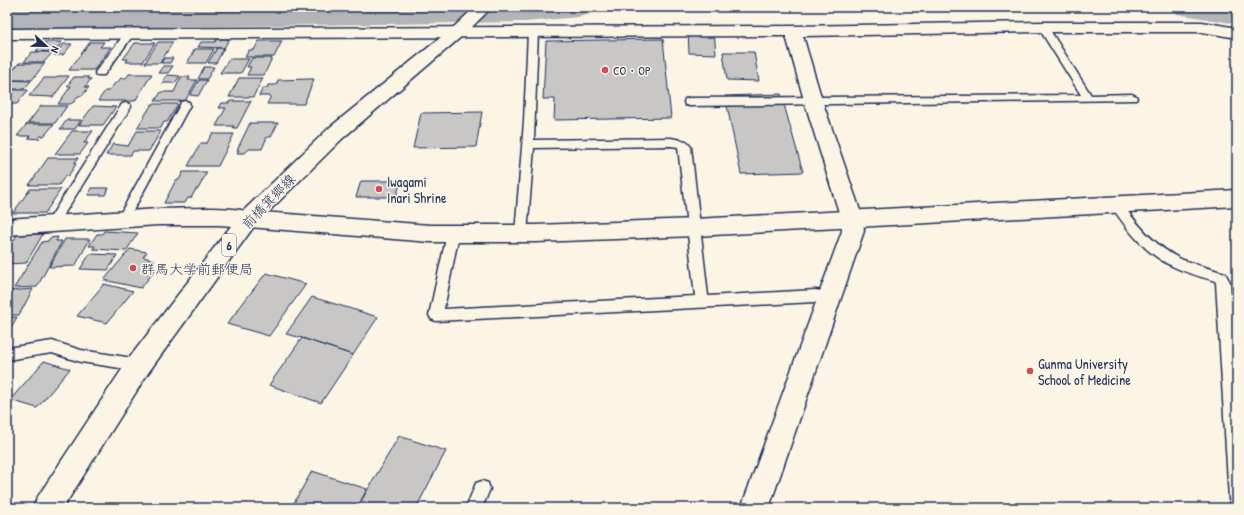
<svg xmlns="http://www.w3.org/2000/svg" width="1244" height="515" font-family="'Patrick Hand','Klee One',sans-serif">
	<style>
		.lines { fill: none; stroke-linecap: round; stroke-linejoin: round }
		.river { fill: #b2b4b8; fill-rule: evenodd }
		.building { fill: #c8c7c6; stroke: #1b2f5e }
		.service-casing { stroke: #1b2f5e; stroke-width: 3 }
		.minor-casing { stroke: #1b2f5e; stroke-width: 3 }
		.tertiary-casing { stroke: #1b2f5e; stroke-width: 3 }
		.primary-casing { stroke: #1b2f5e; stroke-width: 3 }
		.service { fill: #fcf5e5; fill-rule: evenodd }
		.minor { fill: #fcf5e5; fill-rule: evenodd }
		.tertiary { fill: #fcf5e5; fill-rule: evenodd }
		.primary { fill: #fcf5e5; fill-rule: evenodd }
		.poi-dot { fill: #d1495b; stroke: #fcf5e5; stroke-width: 1.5 }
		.labels { text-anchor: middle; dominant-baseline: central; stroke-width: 3; stroke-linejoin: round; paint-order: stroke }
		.far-poi-label { font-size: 12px; fill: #1b2f5e; stroke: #fcf5e5; text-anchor: start }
		.shield { fill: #fcf5e5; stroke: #5e6a86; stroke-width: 1 }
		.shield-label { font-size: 13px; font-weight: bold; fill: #1b2f5e }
		.poi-label { font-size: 14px; fill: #1b2f5e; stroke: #fcf5e5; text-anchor: start }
		.street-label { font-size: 14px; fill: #1b2f5e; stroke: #fcf5e5 }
	</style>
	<rect width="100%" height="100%" fill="#fcf5e5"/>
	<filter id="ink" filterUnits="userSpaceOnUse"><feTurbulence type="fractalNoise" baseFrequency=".025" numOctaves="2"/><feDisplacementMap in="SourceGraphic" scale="8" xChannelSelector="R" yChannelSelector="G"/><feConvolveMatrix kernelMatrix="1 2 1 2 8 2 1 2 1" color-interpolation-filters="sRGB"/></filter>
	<g filter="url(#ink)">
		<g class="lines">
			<path class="river" d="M 196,7 L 595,7 L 590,14 L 578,17 L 526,22 L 7,29 L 7,9 Z
				M 1172,7 L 1237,7 L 1237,24 L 1177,14 Z"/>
		</g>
		<path class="building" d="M 688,30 L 714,31 L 716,54 L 689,53 Z
			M 217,39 L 229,39 L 224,48 L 198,47 L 201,42 L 215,42 Z
			M 663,39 L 671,118 L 554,120 L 555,99 L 543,99 L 546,41 Z
			M 259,41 L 282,41 L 274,57 L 245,57 L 249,50 L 254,50 Z
			M 44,42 L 62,42 L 55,52 L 36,51 Z
			M 90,42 L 104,42 L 100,47 L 111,47 L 94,70 L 69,70 Z
			M 158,42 L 173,42 L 160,63 L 145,63 Z
			M 135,43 L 155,43 L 143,62 L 126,62 L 128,59 L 123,59 Z
			M 64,44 L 72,44 L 63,55 L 54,55 Z
			M 217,48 L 224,48 L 216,63 L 208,63 Z
			M 195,49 L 214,49 L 206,63 L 187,63 Z
			M 32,52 L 53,52 L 44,62 L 24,62 Z
			M 723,52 L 754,52 L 759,81 L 727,80 Z
			M 164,58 L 173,58 L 170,63 L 161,63 Z
			M 252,58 L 272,58 L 264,75 L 247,75 L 251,67 L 247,67 Z
			M 229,59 L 249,59 L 241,73 L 220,73 Z
			M 19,63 L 45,63 L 32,80 L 7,80 L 7,78 Z
			M 163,66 L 173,66 L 168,73 L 158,73 Z
			M 204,67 L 214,67 L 207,79 L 198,79 Z
			M 129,74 L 152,74 L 135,101 L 98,101 L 105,91 L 109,91 L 115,83 L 117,83 L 121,78 L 126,78 Z
			M 167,75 L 180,76 L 175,83 L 162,83 Z
			M 58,76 L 69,76 L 53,97 L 29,96 L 44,78 L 56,78 Z
			M 74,77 L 89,77 L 88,79 L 91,79 L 85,87 L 89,87 L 82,96 L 78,96 L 74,102 L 70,104 L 58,104 L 71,86 L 67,86 Z
			M 181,77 L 190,77 L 188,80 L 197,80 L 185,101 L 155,101 L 161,92 L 174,92 Z
			M 239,78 L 263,78 L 253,97 L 229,97 Z
			M 310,79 L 314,79 L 304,104 L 267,104 L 271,96 L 259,96 L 263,88 L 267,88 L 268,85 L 276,85 L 278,80 Z
			M 8,80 L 31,81 L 24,89 L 7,89 Z
			M 199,80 L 207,80 L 198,96 L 190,95 Z
			M 7,90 L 28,90 L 17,104 L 7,104 Z
			M 781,94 L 803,172 L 741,174 L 725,96 Z
			M 230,101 L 251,101 L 237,128 L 233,128 L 234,126 L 216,126 L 226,108 L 219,108 L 222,103 L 229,103 Z
			M 152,104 L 178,104 L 167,122 L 164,122 L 161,128 L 137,128 Z
			M 41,106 L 67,106 L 55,123 L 28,123 Z
			M 93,106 L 116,107 L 103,125 L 79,125 Z
			M 482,112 L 476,147 L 413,148 L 421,113 Z
			M 67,120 L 81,120 L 75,129 L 60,129 Z
			M 250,123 L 278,123 L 271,137 L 267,137 L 262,149 L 249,149 L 245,153 L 237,153 L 239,150 L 237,150 Z
			M 27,124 L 54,124 L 44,136 L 40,136 L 39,139 L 28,138 L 30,136 L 17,136 Z
			M 72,131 L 93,131 L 84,143 L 88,143 L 80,154 L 55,154 Z
			M 137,131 L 161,131 L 149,151 L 133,151 L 131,155 L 106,155 L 113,144 L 128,146 Z
			M 212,134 L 234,134 L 218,166 L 188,166 L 201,143 L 207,143 Z
			M 48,158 L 78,158 L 74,164 L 76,164 L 68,176 L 65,176 L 59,185 L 29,185 Z
			M 183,172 L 207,172 L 198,189 L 196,189 L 191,198 L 188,198 L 185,203 L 164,203 L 176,180 L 179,180 Z
			M 361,181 L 401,181 L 396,197 L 356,197 Z
			M 92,188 L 109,188 L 105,195 L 88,195 Z
			M 30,189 L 61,189 L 45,213 L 13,213 Z
			M 104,231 L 138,233 L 126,251 L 93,249 L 95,246 L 89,246 L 97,234 L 102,234 Z
			M 43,234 L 26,263 L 7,264 L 7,252 L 17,235 Z
			M 58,237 L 56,241 L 62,241 L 37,287 L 14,288 L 42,242 L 48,241 L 50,238 Z
			M 65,239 L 90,239 L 75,266 L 49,267 Z
			M 130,249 L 147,252 L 143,257 L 155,260 L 149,268 L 156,269 L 141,288 L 104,280 Z
			M 90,254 L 117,255 L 108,270 L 80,269 Z
			M 266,273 L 306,284 L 269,336 L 227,324 Z
			M 104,284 L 133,291 L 107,323 L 77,316 Z
			M 33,289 L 19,315 L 7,315 L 7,291 Z
			M 312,297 L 378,317 L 353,355 L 302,338 L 286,334 Z
			M 17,317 L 9,331 L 7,334 L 7,318 Z
			M 302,338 L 353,355 L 321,403 L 269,385 Z
			M 44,361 L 70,369 L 37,408 L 10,400 Z
			M 399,436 L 446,451 L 416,508 L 357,508 Z
			M 312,471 L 367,489 L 357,508 L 291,508 Z"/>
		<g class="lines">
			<g class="service-casing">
				<path id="service" d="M 1043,24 L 1048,27 L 1091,95 L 1132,94 L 1136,96 L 1137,98 L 1136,100 L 689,106 L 685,105 L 684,102 L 685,99 L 689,98 L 1081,95 L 1038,27 Z
					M 533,29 L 538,32 L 534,140 L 671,138 L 686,141 L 691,147 L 708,296 L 815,290 L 823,291 L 835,296 L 837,300 L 835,304 L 830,306 L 815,302 L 436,321 L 431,319 L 429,315 L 447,234 L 449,231 L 453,229 L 457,231 L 459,234 L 444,309 L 695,296 L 678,147 L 671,146 L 534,148 L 527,234 L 525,237 L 521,239 L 517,237 L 515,234 L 524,121 L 528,32 Z
					M 129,31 L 134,34 L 104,75 L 96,75 L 95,73 L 96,71 L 126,32 Z
					M 185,101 L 189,102 L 190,105 L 127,222 L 123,224 L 119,222 L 117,219 L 119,216 L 180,105 L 181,102 Z
					M 126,103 L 130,104 L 131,107 L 56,227 L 52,229 L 48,227 L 46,224 L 48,221 L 122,104 Z
					M 1116,199 L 1120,201 C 1137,224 1156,248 1183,260 C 1197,265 1211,269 1225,273 L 1230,282 L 1237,384 L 1237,507 L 1231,505 L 1229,499 L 1216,283 L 1215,281 C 1201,277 1187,273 1174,267 C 1147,255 1128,231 1112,207 L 1110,204 L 1112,201 Z
					M 52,341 L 81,350 L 139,359 L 144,360 L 146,365 L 144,370 L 139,371 L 81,362 L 52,353 L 7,360 L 7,348 Z
					M 482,481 L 488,483 L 490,489 L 482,508 L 466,508 L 476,483 Z"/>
			</g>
			<g class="minor-casing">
				<path id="minor" d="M 1043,22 L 1202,22 L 1237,28 L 1237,38 L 1202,32 L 1043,32 L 803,36 L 822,100 L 863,219 L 864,231 L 769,508 L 741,508 L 842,231 L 841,219 L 804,100 L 786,36 L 7,39 L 7,29 L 793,26 Z
					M 158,209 C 186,209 229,205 255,213 L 259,219 L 255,225 L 248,227 L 218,225 L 158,225 L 7,235 L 7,219 Z"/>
			</g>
			<g class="tertiary-casing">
				<path id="tertiary" d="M 1237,190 L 1237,206 L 695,236 L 536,242 L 430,242 L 248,227 L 241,225 L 237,219 L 241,213 L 248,211 L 430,225 L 536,225 L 695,219 Z"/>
			</g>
			<g class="primary-casing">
				<path id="primary" d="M 475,7 L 492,7 L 468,31 L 343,138 L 255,225 L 148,373 L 63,508 L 33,508 L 37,498 L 130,357 L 241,213 L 329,128 L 456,25 Z"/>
			</g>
			<use href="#service" class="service"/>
			<use href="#minor" class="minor"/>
			<use href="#tertiary" class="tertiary"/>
			<use href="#primary" class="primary"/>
		</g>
	</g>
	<g class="poi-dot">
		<circle cx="605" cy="70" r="4"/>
		<circle cx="379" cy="189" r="4"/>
		<circle cx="133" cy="268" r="4"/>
		<circle cx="1030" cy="371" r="4"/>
	</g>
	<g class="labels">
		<g class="far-poi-label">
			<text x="613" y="70">CO・OP</text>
		</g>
		<rect class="shield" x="222" y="234" width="14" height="22" rx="3"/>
		<g class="shield-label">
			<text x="229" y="245">6</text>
		</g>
		<g class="poi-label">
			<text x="387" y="181">Iwagami<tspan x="387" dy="16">Inari Shrine</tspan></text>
			<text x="141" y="268">群馬大学前郵便局</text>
			<text x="1038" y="363">Gunma University<tspan x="1038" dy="16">School of Medicine</tspan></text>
		</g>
		<g class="street-label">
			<text transform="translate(268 201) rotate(-46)">前橋箕郷線</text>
		</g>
	</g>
	<rect width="1244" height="515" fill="none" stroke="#fcf5e5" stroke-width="24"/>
	<rect x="12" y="12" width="1220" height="491" fill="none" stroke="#1b2f5e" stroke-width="1.5" filter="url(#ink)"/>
	<g transform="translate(46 46) rotate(112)" stroke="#fcf5e5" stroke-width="3" paint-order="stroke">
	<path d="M0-3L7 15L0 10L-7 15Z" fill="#1b2f5e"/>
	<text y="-6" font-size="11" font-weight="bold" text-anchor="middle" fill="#1b2f5e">N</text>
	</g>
</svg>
